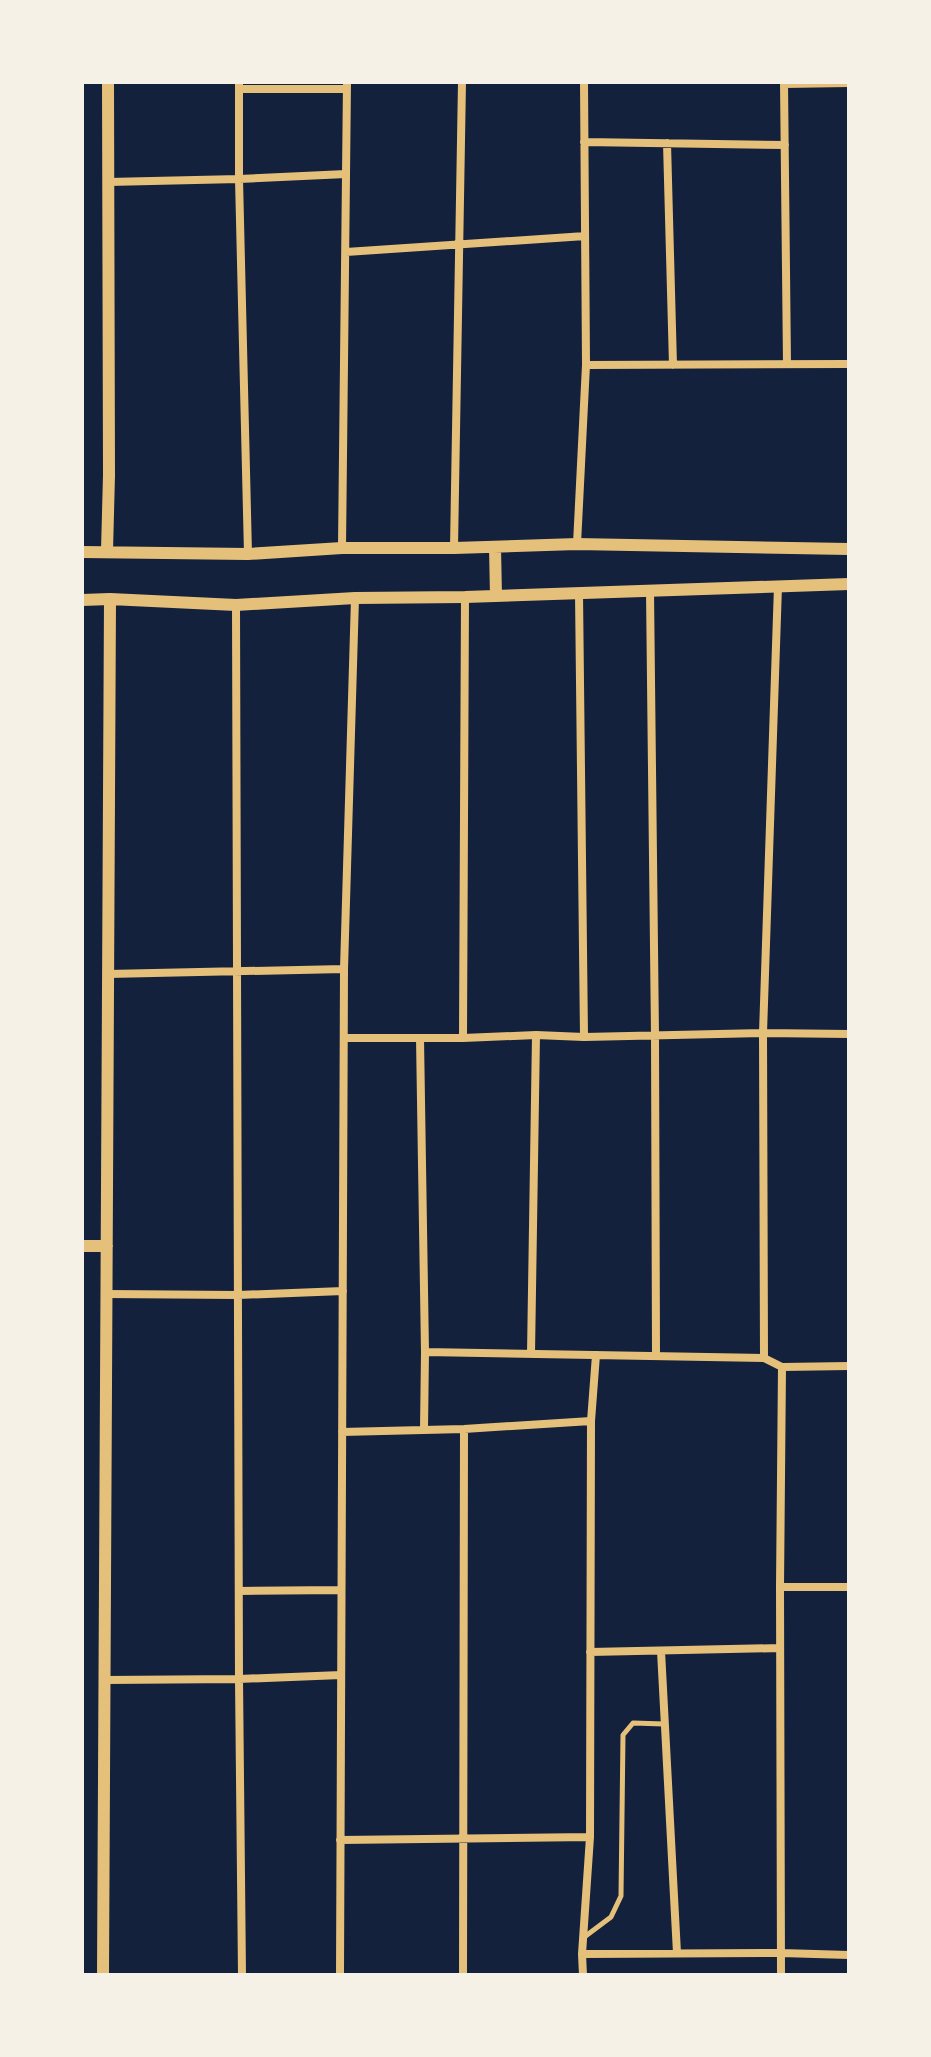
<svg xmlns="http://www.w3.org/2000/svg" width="931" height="2057" font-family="Overpass,sans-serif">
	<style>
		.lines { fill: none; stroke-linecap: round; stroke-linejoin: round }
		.service { stroke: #e5c07b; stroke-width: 5 }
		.minor { stroke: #e5c07b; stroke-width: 8 }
		.tertiary { stroke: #e5c07b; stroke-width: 12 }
	</style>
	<rect width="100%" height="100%" fill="#14213d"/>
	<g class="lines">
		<path class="service" d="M 583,1938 L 611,1917 L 621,1896 L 623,1735 L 633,1723 L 664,1724"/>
		<path class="minor" d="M 239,82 L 239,179 L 248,554
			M 784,82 L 787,364
			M 784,84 L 849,83
			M 239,89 L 347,89
			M 584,142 L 785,145
			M 667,143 L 673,365
			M 108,182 L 239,179 L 346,174
			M 346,252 L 585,236
			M 586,365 L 849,364
			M 577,544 L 586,365 L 584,82
			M 342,548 L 347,82
			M 454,548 L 462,82
			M 650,591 L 655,1036 L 656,1356
			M 579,593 L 584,1037
			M 236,605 L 239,1679 L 242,1975
			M 108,974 L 344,969
			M 344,1038 L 463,1038 L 536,1035 L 584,1037 L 763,1033 L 849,1034
			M 420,1038 L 425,1352 L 424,1429
			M 463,1038 L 465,597
			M 106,1294 L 238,1295 L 343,1291
			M 425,1352 L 764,1358 L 782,1367 L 849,1366
			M 531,1354 L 536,1035
			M 764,1358 L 763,1033 L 778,586
			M 342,1432 L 464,1429 L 591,1421
			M 780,1587 L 849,1587
			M 239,1591 L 341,1590
			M 661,1651 L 677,1953
			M 590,1652 L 780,1648
			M 105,1680 L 239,1679 L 341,1675
			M 340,1840 L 590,1837
			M 582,1954 L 781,1953 L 849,1955
			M 340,1975 L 344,969 L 355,598
			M 463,1975 L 464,1429
			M 583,1975 L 582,1954 L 590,1837 L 591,1421 L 596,1355
			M 781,1975 L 780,1587 L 782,1367"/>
		<path class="tertiary" d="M 495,547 L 496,596
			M 107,551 L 109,475 L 108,82
			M 82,552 L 248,554 L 342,548 L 454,548 L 577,544 L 849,549
			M 82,600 L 110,599 L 236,605 L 355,598 L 465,597 L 849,584
			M 82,1246 L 107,1246
			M 103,1975 L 110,599"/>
	</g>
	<rect width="931" height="2057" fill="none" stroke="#f6f1e7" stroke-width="168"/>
</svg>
